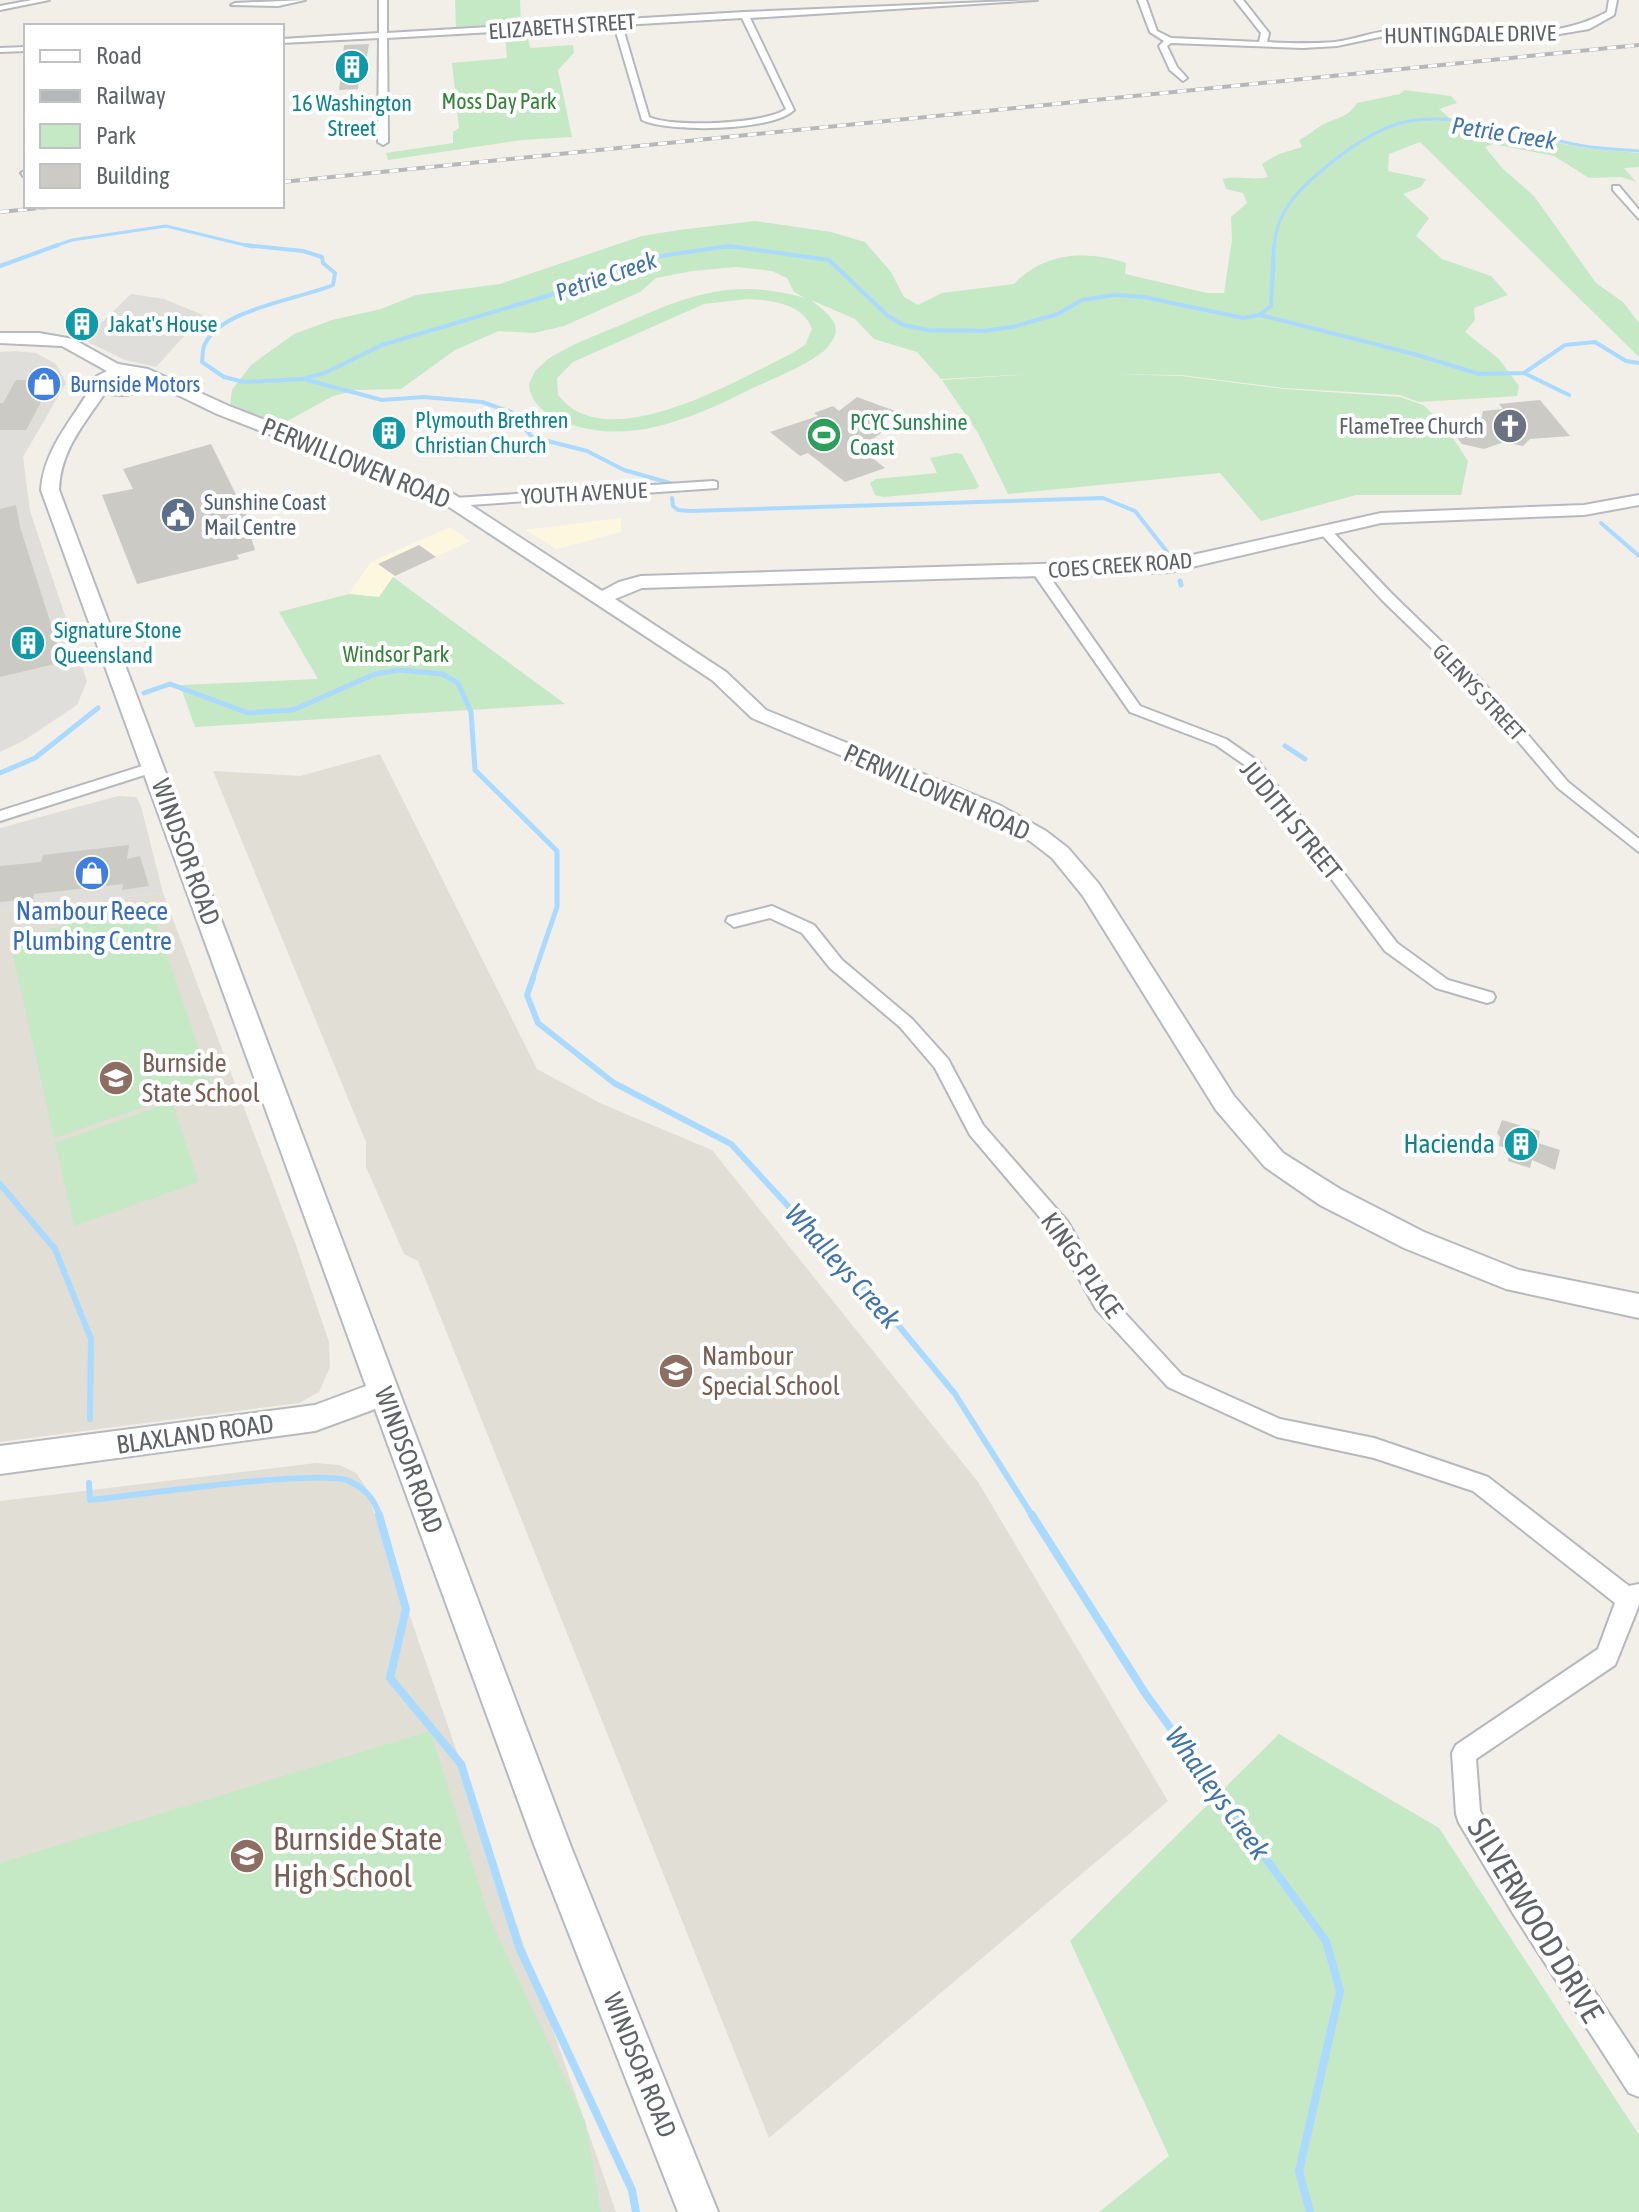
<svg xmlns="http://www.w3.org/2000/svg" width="1639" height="2212" font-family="'Asap Condensed',sans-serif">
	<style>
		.commercial { fill: #fef7e0 }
		.industrial { fill: #e0deda }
		.education { fill: #e1ded6 }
		.green { fill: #c5e8c5; fill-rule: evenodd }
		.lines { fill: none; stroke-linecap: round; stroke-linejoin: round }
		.stream-far4 { stroke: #aadaff; stroke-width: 3 }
		.stream-far3 { stroke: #aadaff; stroke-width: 4 }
		.stream-far2 { stroke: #aadaff; stroke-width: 5 }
		.stream-far1 { stroke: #aadaff; stroke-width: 6 }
		.stream { stroke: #aadaff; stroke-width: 8 }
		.building { fill: #cccac5 }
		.street-casing { stroke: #b5b8bc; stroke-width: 4 }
		.secondary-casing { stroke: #b6babf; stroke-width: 4 }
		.street { fill: #fff; fill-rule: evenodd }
		.secondary { fill: #fff; fill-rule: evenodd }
		.rail-casing { stroke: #b6b7b8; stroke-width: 4 }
		.rail { stroke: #fff; stroke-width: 3; stroke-dasharray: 9; stroke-linecap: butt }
		.labels { text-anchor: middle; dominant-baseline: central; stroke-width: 8; stroke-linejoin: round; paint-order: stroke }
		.far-street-label { font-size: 22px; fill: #5f6368; stroke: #fff }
		.far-park-label { font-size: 22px; fill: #348238; stroke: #fff }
		.far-culture-label { font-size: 22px; fill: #0d838f; stroke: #fff; text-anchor: start }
		.far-shop-label { font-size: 22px; fill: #366cbe; stroke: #fff; text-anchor: start }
		.far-leisure-label { font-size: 22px; fill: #27864d; stroke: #fff; text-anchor: start }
		.far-worship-label { font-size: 22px; fill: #5b616d; stroke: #fff; text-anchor: end }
		.far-service-label { font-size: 22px; fill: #4e5e75; stroke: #fff; text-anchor: start }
		.far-water-label { font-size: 24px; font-style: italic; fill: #4174aa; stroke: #fff }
		.street-label { font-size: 26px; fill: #5f6368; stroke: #fff }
		.shop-label { font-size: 26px; fill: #366cbe; stroke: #fff }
		.education-label { font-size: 26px; fill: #785e54; stroke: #fff; text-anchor: start }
		.culture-label { font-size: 26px; fill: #0d838f; stroke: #fff; text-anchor: end }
		.water-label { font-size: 28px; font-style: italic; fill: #4174aa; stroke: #fff }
		.near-education-label { font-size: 32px; fill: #785e54; stroke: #fff; text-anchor: start }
		.near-street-label { font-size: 32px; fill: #5f6368; stroke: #fff }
	</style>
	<rect width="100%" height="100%" fill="#f1efe8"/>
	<path class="commercial" d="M 621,518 L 621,532 L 557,549 L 525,530 Z
		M 450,527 L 470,541 L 393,577 L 379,597 L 349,594 L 371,562 Z"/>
	<path class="industrial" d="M 131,294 L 164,299 L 203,315 L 156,367 L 125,360 L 84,340 Z
		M 15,351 L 36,353 L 56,364 L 66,383 L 23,457 L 30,511 L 87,681 L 77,705 L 23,741 L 0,752 L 0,352 Z
		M 118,796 L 136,797 L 141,806 L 163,893 L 0,911 L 0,828 Z"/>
	<path class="education" d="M 380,754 L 537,1069 L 602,1104 L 712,1150 L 978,1482 L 1168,1801 L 769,2138 L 418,1261 L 404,1254 L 366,1167 L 366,1142 L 213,771 L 300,776 Z
		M 163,893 L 296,1245 L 329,1342 L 330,1367 L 319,1392 L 299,1403 L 0,1442 L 0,911 Z
		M 316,1463 L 339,1465 L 356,1473 L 365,1486 L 616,2212 L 0,2212 L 0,1501 Z"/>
	<path class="green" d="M 455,0 L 520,0 L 521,23 L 456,27 Z
		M 527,33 L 530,48 L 573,45 L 574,53 L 558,70 L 572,137 L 522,140 L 388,160 L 386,153 L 453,143 L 453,132 L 459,128 L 452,63 L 507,58 L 505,35 Z
		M 1404,90 L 1451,96 L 1457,103 L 1439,109 L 1455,123 L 1584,148 L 1639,153 L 1639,167 L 1624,168 L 1636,182 L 1621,177 L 1589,178 L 1554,156 L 1493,144 L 1485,147 L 1502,168 L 1534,196 L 1596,283 L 1623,302 L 1639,323 L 1639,357 L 1420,142 L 1389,154 L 1388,171 L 1426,179 L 1421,187 L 1403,194 L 1429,218 L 1416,236 L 1442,259 L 1491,276 L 1508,295 L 1474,308 L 1475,320 L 1465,332 L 1499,359 L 1519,386 L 1517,396 L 1419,402 L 1400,395 L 1284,388 L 1181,375 L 1112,374 L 1181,376 L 1284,389 L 1400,397 L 1423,405 L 1444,424 L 1468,461 L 1461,495 L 1356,495 L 1261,521 L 1220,473 L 1008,494 L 978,433 L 942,380 L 1031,374 L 941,379 L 917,352 L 874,339 L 855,319 L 811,300 C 829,315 849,326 824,351 C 803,367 777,377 753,388 C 692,418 627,449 559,420 C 544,413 530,402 529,384 L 535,371 L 548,359 C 570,345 596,335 621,325 C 687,296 732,277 805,298 L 794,292 L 787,278 L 772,271 L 736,267 L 692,271 L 656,278 L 640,292 L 564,326 L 534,333 L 499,331 L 455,350 L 401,389 L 357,390 L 333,396 L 282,424 L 230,405 L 232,390 L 251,365 L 294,334 L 332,320 L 381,309 L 416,295 L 500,284 L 642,236 L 679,230 L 755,221 L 831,232 L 865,242 L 891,272 L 904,297 L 918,305 L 942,293 L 1014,284 C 1044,252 1087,250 1126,263 L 1125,274 L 1207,293 L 1224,293 L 1232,240 L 1231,217 L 1247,203 L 1243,193 L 1226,189 L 1223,179 C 1239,175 1253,181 1268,177 L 1262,164 L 1279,154 L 1302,147 L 1299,140 C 1308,136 1315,129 1322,125 C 1336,118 1349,117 1357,103 L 1400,94 ZM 747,299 C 770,300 803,303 812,329 L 805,345 L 791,354 C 738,379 607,459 558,395 L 557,378 L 573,362 L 704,304 Z
		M 956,453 L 962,454 L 979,486 L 976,489 L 883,497 L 875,495 L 870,483 L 876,479 L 937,473 L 930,458 Z
		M 393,577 L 565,704 L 195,727 L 180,685 L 318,679 L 279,612 L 349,594 L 379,597 Z
		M 148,900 L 211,1084 L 54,1138 L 10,942 Z
		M 172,1102 L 199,1182 L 74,1226 L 55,1143 Z
		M 430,1731 L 490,1919 L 585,2121 L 601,2212 L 0,2212 L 0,1863 Z
		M 1279,1734 L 1439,1828 L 1639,2135 L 1639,2212 L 1099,2212 L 1169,2156 L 1070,1941 Z"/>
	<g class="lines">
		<path class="stream-far4" d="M 52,247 L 72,240 L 166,226 L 253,247
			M 721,247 L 737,247
			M 1274,247 C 1276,214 1295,193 1320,172 C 1342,153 1369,133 1397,124 C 1450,108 1525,135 1578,145 C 1598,149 1619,149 1639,151"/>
		<path class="stream-far3" d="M 245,245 L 303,251 L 322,257 L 323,263 L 335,273 L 333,285 C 300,299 221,309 205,344 C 202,349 203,356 202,362 L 224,377 L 244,382 L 303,379 L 327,372 L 382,345 L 547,296 L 654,257 L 729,246 L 829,260 L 888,316 L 903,325 L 928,330 L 984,331 L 1012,327 L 1058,314 L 1082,300 L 1116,295 L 1144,297 L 1243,318 L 1259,315 L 1271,306 L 1274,245
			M 0,266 L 58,245
			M 1260,315 L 1414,354 L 1479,374 L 1524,373 L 1565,345 L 1595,342 L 1626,361 L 1639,363
			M 1524,373 L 1569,395
			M 307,380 L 382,400 L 424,397 L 482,402 L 511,412 L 532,437 L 587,451 L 624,470 L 670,483
			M 672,498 L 673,506 L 678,510 L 690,511 L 1103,498 L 1135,511 L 1168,553
			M 1601,523 L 1639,556"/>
		<path class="stream-far2" d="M 1180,581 L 1181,585
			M 144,693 L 170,684 L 248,713 L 293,710 L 375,674 L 400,670 L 442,674 L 458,683 L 471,712 L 475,770 L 557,851 L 557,907 L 532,980
			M 1285,746 L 1305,759
			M 0,773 L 35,758 L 98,708"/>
		<path class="stream-far1" d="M 533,978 L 527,995 L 538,1023 L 614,1083 L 731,1144 L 898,1325 L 955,1394 L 1033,1517
			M 0,1184 L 55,1249 L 91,1339 L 90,1419
			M 89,1483 L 90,1500 C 133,1496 321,1468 349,1481 C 366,1489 375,1500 380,1517"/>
		<path class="stream" d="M 379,1515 L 406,1609 L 390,1678 L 461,1764 L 519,1947 L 632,2190 L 636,2212
			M 1032,1515 L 1145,1693 L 1326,1941 L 1340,1991 L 1299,2171 L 1310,2212"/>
	</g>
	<path class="building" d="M 369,44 L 365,68 L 360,68 L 358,89 L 339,90 L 344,45 Z
		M 16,380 L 53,380 L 26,430 L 0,430 L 0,403 L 3,403 Z
		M 857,397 L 898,412 L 883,423 L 891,426 L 874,438 L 855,444 L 885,468 L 845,482 L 808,453 L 800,456 L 770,432 L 818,416 L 814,413 L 833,406 L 839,411 Z
		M 1540,400 L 1570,436 L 1530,439 L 1523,446 L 1504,442 L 1484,449 L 1462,444 L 1450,429 L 1460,428 L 1461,421 L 1481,420 L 1483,411 L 1503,409 L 1499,404 Z
		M 211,444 L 256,535 L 251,537 L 255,550 L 237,555 L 239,559 L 137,584 L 102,495 L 133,489 L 123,469 Z
		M 16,505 L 20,527 L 63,662 L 0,677 L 0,509 Z
		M 419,545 L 436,557 L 395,576 L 378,564 Z
		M 129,845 L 127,859 L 140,856 L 149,886 L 122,890 L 123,884 L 34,894 L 33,899 L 0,902 L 0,866 L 41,862 L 43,855 Z
		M 1502,1120 L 1540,1131 L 1538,1143 L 1560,1150 L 1555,1170 L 1532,1160 L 1530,1168 L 1508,1161 L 1510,1149 L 1499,1146 L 1500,1137 L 1497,1133 Z"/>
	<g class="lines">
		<g class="street-casing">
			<path id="street" d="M 32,0 L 49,0 L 0,10 L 0,6 Z
				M 305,0 L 278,6 L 231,5 L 235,3 Z
				M 379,0 L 387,0 L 387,33 L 744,12 L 1037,0 L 750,18 L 794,110 C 773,131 669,133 642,120 L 614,25 L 387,38 L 388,142 L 383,145 L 378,142 L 379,38 L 282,43 L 282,39 L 379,33 ZM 742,18 L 786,109 C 766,124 672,128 649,117 L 622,25 Z
				M 1138,0 L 1146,0 L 1157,31 L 1171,38 L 1259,42 L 1261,33 L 1235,0 L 1243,0 L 1269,33 L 1267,42 C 1290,43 1312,44 1335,42 C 1353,40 1371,32 1389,31 C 1462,24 1540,49 1607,12 L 1609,0 L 1617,0 L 1614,15 L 1589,29 L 1542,37 L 1389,35 L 1337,46 L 1303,48 L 1171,43 L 1167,46 L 1177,67 L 1187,78 L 1183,81 L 1170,70 L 1159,46 L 1164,41 L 1150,32 Z
				M 26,47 L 26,51 L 0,52 L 0,48 Z
				M 26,170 L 26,177 L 23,176 L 21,173 Z
				M 1613,186 L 1619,186 L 1639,210 L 1639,219 L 1613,190 Z
				M 713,481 L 717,482 L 717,488 L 455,506 L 449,502 L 455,498 Z
				M 1321,528 L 1329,528 L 1392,594 L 1482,681 L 1568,782 L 1639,839 L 1639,852 L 1558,788 L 1472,687 L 1382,600 L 1321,534 Z
				M 1038,566 L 1043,567 L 1140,706 L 1226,739 L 1259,762 L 1397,943 L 1448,980 L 1493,993 L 1495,997 L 1493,1001 L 1487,1003 L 1436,988 L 1385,951 L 1249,768 L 1216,745 L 1130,712 L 1031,570 Z
				M 155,762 L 162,767 L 160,770 L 0,821 L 0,811 Z
				M 772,906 L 814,925 L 842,960 L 912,1019 L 948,1059 L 983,1125 L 1068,1222 L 1110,1297 L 1182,1375 L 1280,1419 L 1374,1438 L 1488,1477 L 1629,1586 L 1639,1584 L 1639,1605 L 1615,1665 L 1476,1759 L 1480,1811 L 1532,1897 L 1639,2059 L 1639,2097 L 1629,2093 L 1514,1915 L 1459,1823 L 1456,1814 L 1452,1753 L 1456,1745 L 1598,1649 L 1615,1603 L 1473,1491 L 1374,1458 L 1277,1437 L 1168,1387 L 1096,1309 L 1054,1234 L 970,1135 L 935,1068 L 900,1027 L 830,968 L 802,933 L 770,918 L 734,927 L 726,921 L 728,917 Z"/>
		</g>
		<g class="secondary-casing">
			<path id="secondary" d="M 0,333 L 39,333 L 73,339 L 118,364 L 148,369 L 229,406 L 449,491 L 602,591 L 619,582 L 641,576 L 1170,560 L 1381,513 L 1584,505 L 1639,495 L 1639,505 L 1584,515 L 1381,523 L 1170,572 L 642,588 L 615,599 L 726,672 L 766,710 L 999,805 L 1046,831 L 1068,848 L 1099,884 L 1234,1096 L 1283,1153 L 1340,1189 L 1424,1232 L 1519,1270 L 1639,1294 L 1639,1318 L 1506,1289 L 1404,1248 L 1320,1205 L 1265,1167 L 1216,1110 L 1083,896 L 1052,858 L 1030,841 L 983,815 L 752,718 L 712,680 L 437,499 L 217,414 L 151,382 C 139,396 122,397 105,393 C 84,424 60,451 59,490 L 571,1847 L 718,2212 L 678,2212 L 535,1847 L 375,1409 L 315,1431 L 0,1474 L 0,1446 L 315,1405 L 366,1386 L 41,490 C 44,445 78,415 97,376 L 107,371 L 62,346 L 0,343 ZM 132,375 L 138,378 L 127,385 L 110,383 L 120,376 Z"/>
		</g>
		<use href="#street" class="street"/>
		<use href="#secondary" class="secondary"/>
		<g class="rail-casing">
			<path id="rail" d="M 282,182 L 1639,45
				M 0,212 L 59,206"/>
		</g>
		<use href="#rail" class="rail"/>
	</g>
	<defs>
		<g id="building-disc" transform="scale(1.8)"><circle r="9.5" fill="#0f9aa8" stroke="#fff"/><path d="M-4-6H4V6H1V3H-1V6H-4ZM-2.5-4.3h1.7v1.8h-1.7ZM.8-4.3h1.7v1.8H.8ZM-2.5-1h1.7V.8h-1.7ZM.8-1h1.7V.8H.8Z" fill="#fff"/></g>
		<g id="shop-disc" transform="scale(1.8)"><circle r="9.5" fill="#3f7fe0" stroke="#fff"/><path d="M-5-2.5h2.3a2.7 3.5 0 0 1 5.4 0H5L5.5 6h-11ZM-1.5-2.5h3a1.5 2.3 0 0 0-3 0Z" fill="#fff"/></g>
		<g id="church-disc" transform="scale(1.8)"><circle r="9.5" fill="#6b7280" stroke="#fff"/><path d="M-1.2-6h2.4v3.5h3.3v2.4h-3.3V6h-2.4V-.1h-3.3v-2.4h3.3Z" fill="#fff"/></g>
		<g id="stadium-disc" transform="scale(1.8)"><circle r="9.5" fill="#2e9e5b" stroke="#fff"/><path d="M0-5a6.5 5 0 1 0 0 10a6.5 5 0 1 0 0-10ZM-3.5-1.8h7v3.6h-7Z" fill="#fff"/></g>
		<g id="civic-disc" transform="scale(1.8)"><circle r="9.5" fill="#5c6f8a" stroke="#fff"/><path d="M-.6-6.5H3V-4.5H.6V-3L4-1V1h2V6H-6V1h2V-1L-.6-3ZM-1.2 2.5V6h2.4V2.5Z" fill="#fff"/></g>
		<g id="school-disc" transform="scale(1.8)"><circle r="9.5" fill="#8d6e63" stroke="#fff"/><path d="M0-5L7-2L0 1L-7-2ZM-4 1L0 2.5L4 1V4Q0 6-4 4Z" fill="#fff"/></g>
	</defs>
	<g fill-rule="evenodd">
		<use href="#building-disc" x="352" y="67"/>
		<use href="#building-disc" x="82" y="324"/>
		<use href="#shop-disc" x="44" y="384"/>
		<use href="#church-disc" x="1510" y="426"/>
		<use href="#building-disc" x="389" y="433"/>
		<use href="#stadium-disc" x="824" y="435"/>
		<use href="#civic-disc" x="178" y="515"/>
		<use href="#building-disc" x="28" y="643"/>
		<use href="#shop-disc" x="92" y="873"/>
		<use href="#school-disc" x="116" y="1078"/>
		<use href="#building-disc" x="1521" y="1144"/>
		<use href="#school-disc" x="676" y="1371"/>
		<use href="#school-disc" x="247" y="1856"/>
	</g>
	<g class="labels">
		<g class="far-street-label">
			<text transform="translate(562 26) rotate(-4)">ELIZABETH STREET</text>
			<text transform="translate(1470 34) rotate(-1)">HUNTINGDALE DRIVE</text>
			<text transform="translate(584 493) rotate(-3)">YOUTH AVENUE</text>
			<text transform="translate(1120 565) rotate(-4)">COES CREEK ROAD</text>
			<text transform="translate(1479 692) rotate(47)">GLENYS STREET</text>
		</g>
		<g class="far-park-label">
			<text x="499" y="101">Moss Day Park</text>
			<text x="396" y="654">Windsor Park</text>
		</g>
		<g class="far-culture-label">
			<text x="352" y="103" text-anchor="middle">16 Washington<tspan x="352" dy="25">Street</tspan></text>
			<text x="108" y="324">Jakat's House</text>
			<text x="415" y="420">Plymouth Brethren<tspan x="415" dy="25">Christian Church</tspan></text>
			<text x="54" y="630">Signature Stone<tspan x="54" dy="25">Queensland</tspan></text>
		</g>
		<g class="far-shop-label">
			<text x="70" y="384">Burnside Motors</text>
		</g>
		<g class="far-leisure-label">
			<text x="850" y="422">PCYC Sunshine<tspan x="850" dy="25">Coast</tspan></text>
		</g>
		<g class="far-worship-label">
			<text x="1484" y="426">FlameTree Church</text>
		</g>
		<g class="far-service-label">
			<text x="204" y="502">Sunshine Coast<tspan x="204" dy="25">Mail Centre</tspan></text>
		</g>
		<g class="far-water-label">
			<text transform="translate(1504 133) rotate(9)">Petrie Creek</text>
			<text transform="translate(606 276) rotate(-19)">Petrie Creek</text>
		</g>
		<g class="street-label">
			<text transform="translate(356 463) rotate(22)">PERWILLOWEN ROAD</text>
			<text transform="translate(937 792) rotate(24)">PERWILLOWEN ROAD</text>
			<text transform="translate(1291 820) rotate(51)">JUDITH STREET</text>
			<text transform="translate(186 852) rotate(70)">WINDSOR ROAD</text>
			<text transform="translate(1082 1265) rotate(55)">KINGS PLACE</text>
			<text transform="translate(195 1434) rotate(-8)">BLAXLAND ROAD</text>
			<text transform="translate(409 1460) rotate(70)">WINDSOR ROAD</text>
			<text transform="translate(640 2065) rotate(68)">WINDSOR ROAD</text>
		</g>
		<g class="shop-label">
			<text x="92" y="911">Nambour Reece<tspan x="92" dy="30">Plumbing Centre</tspan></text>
		</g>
		<g class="education-label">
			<text x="142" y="1063">Burnside<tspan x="142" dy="30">State School</tspan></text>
			<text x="702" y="1356">Nambour<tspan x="702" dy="30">Special School</tspan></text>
		</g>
		<g class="culture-label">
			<text x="1495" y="1144">Hacienda</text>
		</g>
		<g class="water-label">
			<text transform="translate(843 1266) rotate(48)">Whalleys Creek</text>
			<text transform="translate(1218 1793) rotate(54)">Whalleys Creek</text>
		</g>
		<g class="near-education-label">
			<text x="273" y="1838">Burnside State<tspan x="273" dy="37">High School</tspan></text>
		</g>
		<g class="near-street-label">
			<text transform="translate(1536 1920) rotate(59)">SILVERWOOD DRIVE</text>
		</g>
	</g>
	<rect x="24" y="24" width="260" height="184" fill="#ffffff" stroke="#bfc1c3" stroke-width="2"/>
	<rect x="40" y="50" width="40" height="12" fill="#ffffff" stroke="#bfc1c3" stroke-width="2"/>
	<text x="96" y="64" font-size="24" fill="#5f6368">Road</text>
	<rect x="40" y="90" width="40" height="12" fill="#b6b7b8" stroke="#bfc1c3" stroke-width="2"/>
	<text x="96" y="104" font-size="24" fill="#5f6368">Railway</text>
	<rect x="40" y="124" width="40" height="24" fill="#c5e8c5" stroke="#bfc1c3" stroke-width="2"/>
	<text x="96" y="144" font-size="24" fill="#5f6368">Park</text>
	<rect x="40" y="164" width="40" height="24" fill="#cccac5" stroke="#bfc1c3" stroke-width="2"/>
	<text x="96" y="184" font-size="24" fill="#5f6368">Building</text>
</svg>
